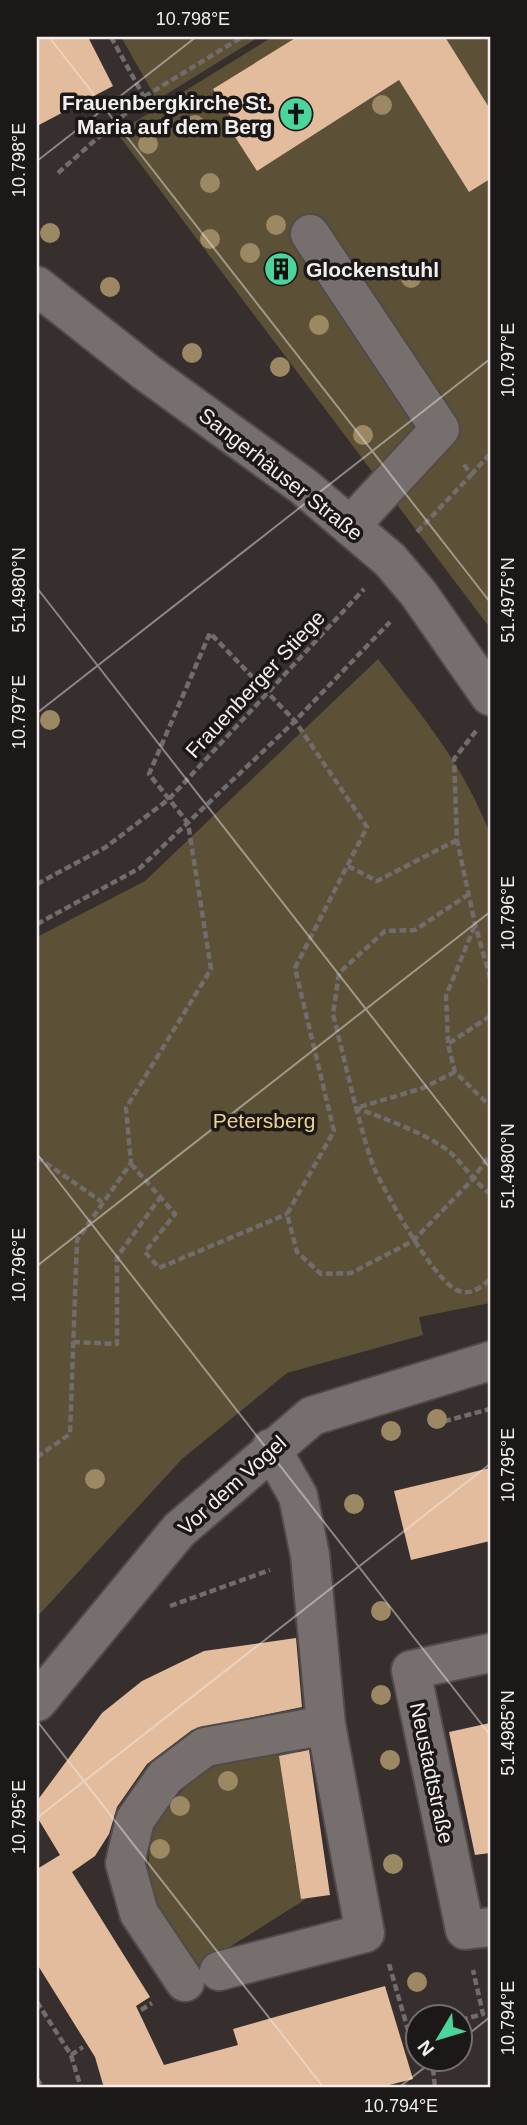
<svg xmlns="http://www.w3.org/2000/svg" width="527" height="2125" font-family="Arial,sans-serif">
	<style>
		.green { fill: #5c5037 }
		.building { fill: #e3bc9d }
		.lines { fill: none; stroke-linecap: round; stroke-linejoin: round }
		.minor-casing { stroke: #504b4a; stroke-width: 42 }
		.path { stroke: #726c6b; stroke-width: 4.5; stroke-dasharray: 7 3.5; stroke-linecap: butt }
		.minor { stroke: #776f6d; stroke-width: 38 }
		.tree { fill: #9c8863 }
		.ticks { fill: none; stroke: #f3efee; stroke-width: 2; stroke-opacity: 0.45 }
		.labels { text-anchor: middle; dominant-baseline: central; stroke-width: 7; stroke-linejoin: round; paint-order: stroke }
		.poi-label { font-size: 21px; font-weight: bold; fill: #f3efee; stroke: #1b1817; text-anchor: end }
		.street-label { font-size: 21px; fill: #f3efee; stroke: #1b1817 }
		.park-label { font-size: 21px; fill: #f0d18e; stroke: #1b1817 }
		.neatline { fill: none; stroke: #f3efee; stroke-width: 2.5 }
		.ticks-label { font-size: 18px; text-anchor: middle; fill: #f3efee }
	</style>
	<rect width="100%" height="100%" fill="#362f2e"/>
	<path class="green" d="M 121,37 L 259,37 L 157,100 Z
		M 272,37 L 490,37 L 490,628 L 117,133 Z
		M 378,659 C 423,717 463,764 490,834 L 490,1303 L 419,1317 L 423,1335 L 287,1373 L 182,1459 L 37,1617 L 37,937 L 145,881 Z
		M 276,1743 L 298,1750 L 302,1770 L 282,1774 L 296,1869 L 325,1887 L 201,1965 L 175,1955 L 147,1893 L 151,1822 L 202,1771 Z"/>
	<path class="building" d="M 37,37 L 88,37 L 113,86 L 37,126 Z
		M 297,37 L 445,37 L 490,109 L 490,179 L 469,192 L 399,80 L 257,171 L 228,126 L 234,122 L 213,89 Z
		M 490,1468 L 490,1541 L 411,1560 L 394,1491 Z
		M 296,1638 L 302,1707 L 192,1730 L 147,1764 L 117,1807 L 109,1834 L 95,1856 L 72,1872 L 150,1997 L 136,2006 L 164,2065 L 238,2045 L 233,2029 L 385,1986 L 413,2079 L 377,2088 L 104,2088 L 95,2057 L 37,1964 L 37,1869 L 60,1855 L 37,1817 L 37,1801 L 102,1713 L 142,1681 L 204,1651 Z
		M 490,1723 L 490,1853 L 475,1855 L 449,1732 Z
		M 309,1750 L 330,1895 L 301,1899 L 279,1756 Z"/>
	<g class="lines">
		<g class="minor-casing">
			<path id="minor" d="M 310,234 L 440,429 L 350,526
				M 37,286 L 146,372 L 303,486 L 390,560 L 418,593 L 490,696
				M 490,1653 L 411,1670 L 465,1930 L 490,1927
				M 37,1702 L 179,1530 L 312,1416 L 490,1361
				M 219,1971 L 365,1933 L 326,1725 L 310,1555 L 298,1496 L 271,1448
				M 185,1982 L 139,1913 L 125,1863 L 135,1820 L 165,1777 L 205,1747 L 326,1725"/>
		</g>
		<path class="path" d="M 111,37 L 144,97
			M 58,173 L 144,97 L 242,37
			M 471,475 L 490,454
			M 417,532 L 471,475 L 463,463
			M 476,731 L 454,759 L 457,840 L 475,924 L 490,978
			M 348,866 L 377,881 L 457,840
			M 37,884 L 106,847 L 169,799 L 364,589
			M 469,894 L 415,930 L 385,931 L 339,973 L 333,1014 L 356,1108 C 381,1117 433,1136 452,1154 C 465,1167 475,1182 490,1194
			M 37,924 L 140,868 L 295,721 L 390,622
			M 490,1016 L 448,1044 L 455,1072 L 490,1106
			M 448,1043 L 446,996 L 475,925
			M 455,1072 L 423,1088 L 356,1108 C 362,1128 367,1151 375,1170 C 387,1195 436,1287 462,1292 C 473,1294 483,1286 490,1279
			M 37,1157 L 102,1202
			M 131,1164 L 175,1214 L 145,1252 L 159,1268 L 287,1214
			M 73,1342 L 117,1344 L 117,1257 L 159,1199
			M 434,1424 L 490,1409
			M 37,1457 L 70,1434 L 77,1240 L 131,1163 L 126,1108 L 211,969 L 188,823 L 149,774 L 210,633 L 295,721 L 367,827 L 295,968 L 334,1131 L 287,1214 L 297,1252 L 321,1274 L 351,1273 L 413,1241 L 472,1180 L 490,1155
			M 170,1606 L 270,1570
			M 389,1964 L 408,2030 L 419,2029
			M 37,2002 L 71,2055 L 81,2088
			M 141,2010 L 152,2003
			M 461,2020 L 483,2014 L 473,1970
			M 71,2055 L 83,2047
			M 432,2058 L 435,2088
			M 37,2079 L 43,2088"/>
		<use href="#minor" class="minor"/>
	</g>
	<g class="tree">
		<circle cx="382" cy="105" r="10"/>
		<circle cx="195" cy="125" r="10"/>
		<circle cx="148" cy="144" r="10"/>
		<circle cx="210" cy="183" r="10"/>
		<circle cx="276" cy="225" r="10"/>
		<circle cx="50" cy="233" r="10"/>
		<circle cx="210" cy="239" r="10"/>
		<circle cx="250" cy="253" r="10"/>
		<circle cx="411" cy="278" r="10"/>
		<circle cx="110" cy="287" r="10"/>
		<circle cx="319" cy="325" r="10"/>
		<circle cx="192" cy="353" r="10"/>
		<circle cx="280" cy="367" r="10"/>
		<circle cx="363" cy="435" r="10"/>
		<circle cx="50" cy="720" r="10"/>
		<circle cx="437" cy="1419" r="10"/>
		<circle cx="391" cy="1431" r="10"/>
		<circle cx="95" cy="1479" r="10"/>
		<circle cx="354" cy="1504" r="10"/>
		<circle cx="381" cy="1611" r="10"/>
		<circle cx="381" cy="1695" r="10"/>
		<circle cx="390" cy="1760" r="10"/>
		<circle cx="228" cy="1781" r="10"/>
		<circle cx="180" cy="1806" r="10"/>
		<circle cx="160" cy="1849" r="10"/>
		<circle cx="393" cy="1864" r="10"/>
		<circle cx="417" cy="1982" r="10"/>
	</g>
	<path class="ticks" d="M 49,37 L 490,602M 37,161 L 196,37M 37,588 L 490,1168M 37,713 L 490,359M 37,1154 L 490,1735M 37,1266 L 490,912M 37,1721 L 324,2088M 37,1818 L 490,1464M 461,2040 L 490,2017M 398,2088 L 437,2058"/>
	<defs>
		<g id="church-disc" transform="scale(1.75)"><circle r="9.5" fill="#4bd49b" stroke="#1b1817"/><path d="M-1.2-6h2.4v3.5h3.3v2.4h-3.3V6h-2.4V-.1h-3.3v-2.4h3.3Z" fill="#111"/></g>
		<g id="building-disc" transform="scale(1.75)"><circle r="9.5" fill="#4bd49b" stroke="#1b1817"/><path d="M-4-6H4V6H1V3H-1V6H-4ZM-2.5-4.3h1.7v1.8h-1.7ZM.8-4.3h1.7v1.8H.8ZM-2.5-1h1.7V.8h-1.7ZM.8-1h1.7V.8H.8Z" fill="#111"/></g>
	</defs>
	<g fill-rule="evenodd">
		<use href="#church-disc" x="296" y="114"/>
		<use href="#building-disc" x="281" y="269"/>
	</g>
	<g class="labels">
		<g class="poi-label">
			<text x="272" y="102">Frauenbergkirche St.<tspan x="272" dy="24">Maria auf dem Berg</tspan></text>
			<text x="306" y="269" text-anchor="start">Glockenstuhl</text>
		</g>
		<g class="street-label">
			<text transform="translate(281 474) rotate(38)">Sangerhäuser Straße</text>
			<text transform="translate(255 684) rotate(-47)">Frauenberger Stiege</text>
			<text transform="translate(232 1485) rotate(-42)">Vor dem Vogel</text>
			<text transform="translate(432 1773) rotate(78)">Neustadtstraße</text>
		</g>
		<g class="park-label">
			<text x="264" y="1120">Petersberg</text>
		</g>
	</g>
	<rect width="527" height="2125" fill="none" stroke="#1b1817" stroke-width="77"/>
	<g transform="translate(439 2038) rotate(232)"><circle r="33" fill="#1b1817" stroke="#716e6d" stroke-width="2"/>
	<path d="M0-5L12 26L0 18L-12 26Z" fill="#4bd49b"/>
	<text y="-10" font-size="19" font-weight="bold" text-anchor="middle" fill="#f3efee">N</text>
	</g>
	<rect x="38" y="38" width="451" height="2048" class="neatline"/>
	<g class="ticks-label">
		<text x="193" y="25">10.798°E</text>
		<text transform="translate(19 160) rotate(-90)" y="6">10.798°E</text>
		<text transform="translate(508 360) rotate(-90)" y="6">10.797°E</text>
		<text transform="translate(19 590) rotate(-90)" y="6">51.4980°N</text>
		<text transform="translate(508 600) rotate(-90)" y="6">51.4975°N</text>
		<text transform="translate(19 712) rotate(-90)" y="6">10.797°E</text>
		<text transform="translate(508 913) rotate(-90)" y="6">10.796°E</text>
		<text transform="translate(508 1166) rotate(-90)" y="6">51.4980°N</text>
		<text transform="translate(19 1265) rotate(-90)" y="6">10.796°E</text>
		<text transform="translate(508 1465) rotate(-90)" y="6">10.795°E</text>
		<text transform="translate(508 1733) rotate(-90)" y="6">51.4985°N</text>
		<text transform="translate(19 1817) rotate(-90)" y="6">10.795°E</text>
		<text transform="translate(508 2018) rotate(-90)" y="6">10.794°E</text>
		<text x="401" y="2112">10.794°E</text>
	</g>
</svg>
